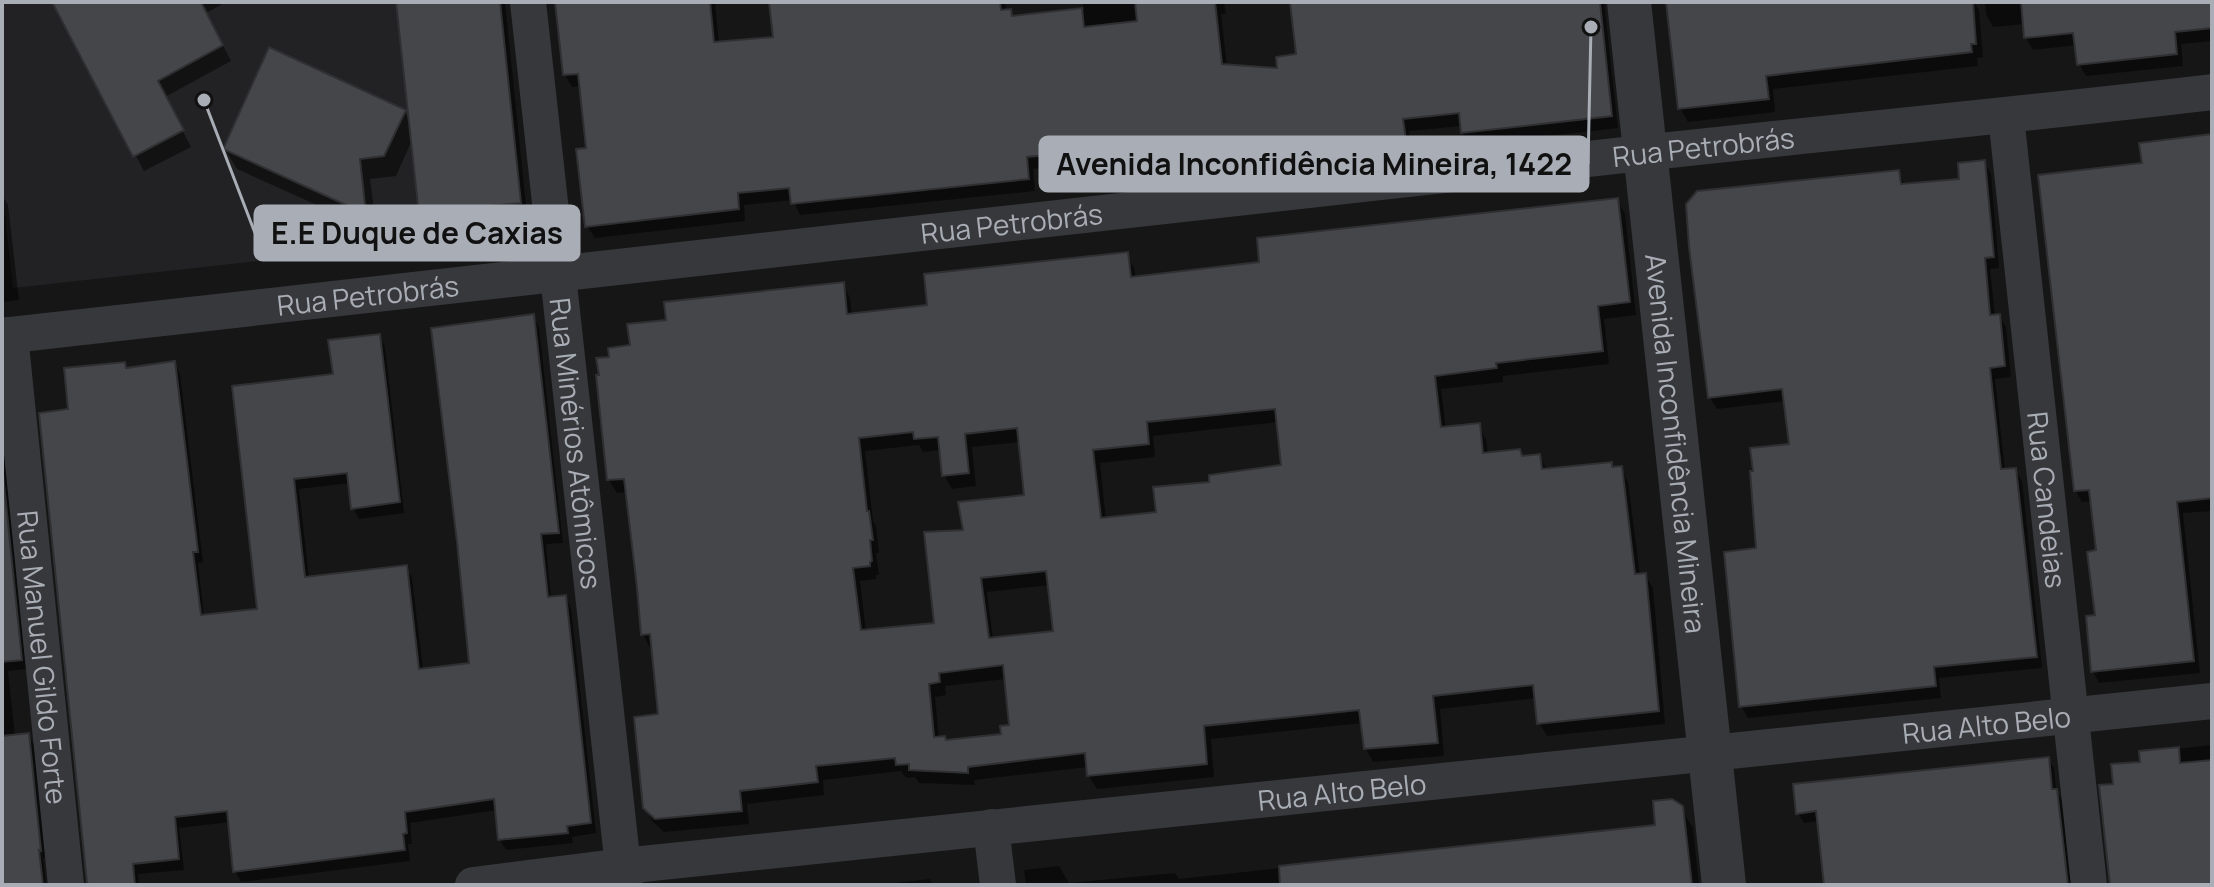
<svg xmlns="http://www.w3.org/2000/svg" width="2214" height="887" font-family="Manrope,sans-serif">
	<style>
		.built { fill: #222224 }
		.shadow { fill: #0007; fill-rule: evenodd }
		.building { fill: #45464a; stroke: #303033; stroke-width: 2; fill-rule: evenodd }
		.lines { fill: none; stroke-linecap: round; stroke-linejoin: round }
		.minor { stroke: #37383c; stroke-width: 36 }
		.tertiary { stroke: #37383c; stroke-width: 44 }
		.labels { text-anchor: middle; dominant-baseline: central; stroke-width: 6; stroke-linejoin: round; paint-order: stroke }
		.street-label { font-size: 28px; fill: #a9aeb6; stroke: #111112 }
		.leader { fill: none; stroke: #a9aeb6; stroke-width: 3 }
		.callout-dot { fill: #a9aeb6; stroke: #111112; stroke-width: 3 }
		.callout { fill: #a9aeb6; stroke: #a9aeb6; stroke-width: 3 }
		.callout-label { font-size: 30px; text-anchor: middle; font-weight: bold; fill: #111 }
	</style>
	<rect width="100%" height="100%" fill="#161617"/>
	<path class="built" d="M 2,2 L 396,2 L 422,243 L 13,288 L 2,189 Z"/>
	<path class="shadow" d="M 54,2 L 226,2 L 206,13 L 231,61 L 165,97 L 191,147 L 144,171 Z
		M 398,2 L 505,2 L 527,215 L 477,220 L 481,250 L 431,255 L 424,243 L 413,138 L 396,176 L 370,179 L 377,232 L 237,169 L 225,149 L 404,111 L 412,124 Z
		M 557,2 L 715,2 L 719,44 L 775,39 L 771,2 L 1005,2 L 1006,11 L 1010,11 L 1014,18 L 1084,10 L 1083,2 L 1224,2 L 1226,14 L 1221,14 L 1227,67 L 1279,70 L 1298,56 L 1292,2 L 1604,2 L 1618,128 L 1470,145 L 1463,133 L 1462,126 L 1409,131 L 1412,152 L 1280,166 L 1272,150 L 1176,162 L 1177,177 L 1109,184 L 1102,172 L 1101,162 L 1033,169 L 1035,191 L 800,215 L 793,200 L 744,205 L 745,221 L 595,238 L 587,226 L 589,150 L 581,86 L 572,87 L 565,75 Z
		M 1668,2 L 1974,2 L 1979,10 L 1983,57 L 1977,58 L 1978,66 L 1773,89 L 1775,112 L 1688,122 L 1680,108 Z
		M 1985,2 L 2212,2 L 2212,41 L 2181,44 L 2183,66 L 2086,76 L 2079,64 L 2077,45 L 2033,50 L 2026,38 L 2025,24 L 1993,27 L 1986,14 Z
		M 2212,136 L 2212,511 L 2183,513 L 2200,673 L 2099,683 L 2093,671 L 2097,617 L 2099,552 L 2092,501 L 2082,502 L 2075,490 L 2144,165 Z
		M 1984,162 L 1991,174 L 1999,268 L 1990,269 L 1995,316 L 1999,316 L 2006,327 L 2011,377 L 1995,379 L 2005,471 L 2015,470 L 2022,481 L 2042,668 L 1939,678 L 1941,698 L 1748,718 L 1741,706 L 1758,550 L 1791,446 L 1786,401 L 1717,409 L 1710,398 L 1898,172 L 1905,185 L 1961,181 Z
		M 2,195 L 8,205 L 19,300 L 2,302 Z
		M 1617,200 L 1625,214 L 1636,315 L 1604,319 L 1609,364 L 1503,376 L 1503,382 L 1441,389 L 1446,429 L 1478,425 L 1486,439 L 1488,455 L 1519,451 L 1523,458 L 1539,456 L 1548,471 L 1611,464 L 1614,469 L 1621,469 L 1628,482 L 1640,575 L 1645,575 L 1653,588 L 1665,724 L 1547,736 L 1539,723 L 1537,698 L 1440,709 L 1444,756 L 1373,762 L 1366,749 L 1363,723 L 1211,739 L 1214,777 L 1097,789 L 1089,776 L 1088,767 L 974,780 L 975,785 L 919,783 L 915,777 L 906,778 L 901,771 L 823,780 L 824,795 L 747,804 L 749,824 L 664,832 L 653,822 L 645,808 L 660,716 L 653,648 L 650,648 L 643,634 L 627,492 L 617,493 L 609,480 L 611,358 L 632,347 L 669,322 L 843,284 L 850,298 L 852,315 L 930,307 L 1126,254 L 1134,268 L 1136,279 L 1261,263 ZM 1279,422 L 1283,467 L 1212,484 L 1158,513 L 1106,519 L 1100,463 L 1155,457 L 1153,436 ZM 1020,442 L 1027,497 L 966,532 L 936,625 L 866,632 L 860,581 L 876,579 L 876,575 L 879,575 L 876,553 L 879,553 L 876,526 L 873,521 L 865,451 L 919,445 L 923,452 L 941,450 L 944,475 L 952,489 L 976,486 L 972,447 ZM 1050,585 L 1055,633 L 993,639 L 987,592 ZM 1006,679 L 1012,727 L 1003,736 L 947,742 L 939,738 L 935,697 L 946,695 L 945,686 Z
		M 533,317 L 539,327 L 563,543 L 546,544 L 551,599 L 565,597 L 571,608 L 596,833 L 572,837 L 573,843 L 506,850 L 500,840 L 497,810 L 410,823 L 412,844 L 408,844 L 410,861 L 241,882 L 235,871 L 230,822 L 179,828 L 184,870 L 138,874 L 139,885 L 90,885 L 71,411 L 124,364 L 128,370 L 174,363 L 180,374 L 203,562 L 198,563 L 204,616 L 259,610 L 234,388 L 335,376 L 379,336 L 385,347 L 404,513 L 359,519 L 353,508 L 350,483 L 299,489 L 309,578 L 406,567 L 412,578 L 423,670 L 471,665 Z
		M 2,430 L 26,669 L 8,671 L 15,737 L 28,735 L 34,745 L 46,859 L 43,857 L 46,885 L 2,885 Z
		M 2212,745 L 2212,885 L 2112,885 L 2115,786 L 2142,763 L 2141,753 Z
		M 2048,759 L 2054,768 L 2056,789 L 2062,800 L 2071,885 L 1826,885 L 1819,821 L 1804,823 L 1798,813 Z
		M 1681,808 L 1693,828 L 1699,885 L 1026,885 L 1024,870 L 1059,866 L 1069,883 L 1175,873 L 1179,879 L 1658,827 Z
		M 930,879 L 933,885 L 873,885 Z"/>
	<path class="building" d="M 52,2 L 201,2 L 223,45 L 158,81 L 184,130 L 133,157 Z
		M 396,2 L 500,2 L 521,203 L 472,208 L 476,238 L 422,243 Z
		M 555,2 L 710,2 L 714,42 L 773,37 L 769,2 L 1000,2 L 1001,10 L 1011,9 L 1012,16 L 1082,8 L 1084,27 L 1137,21 L 1135,2 L 1215,2 L 1222,64 L 1277,68 L 1276,57 L 1296,54 L 1290,2 L 1600,2 L 1612,116 L 1461,133 L 1459,113 L 1403,119 L 1406,140 L 1271,155 L 1268,137 L 1170,150 L 1172,165 L 1100,172 L 1098,150 L 1027,157 L 1029,179 L 791,204 L 789,188 L 738,193 L 739,209 L 585,227 L 576,149 L 586,148 L 578,74 L 563,75 Z
		M 1666,2 L 1973,2 L 1976,44 L 1971,44 L 1972,52 L 1766,76 L 1769,99 L 1678,109 Z
		M 2021,2 L 2212,2 L 2212,28 L 2175,32 L 2177,54 L 2077,65 L 2073,33 L 2024,38 Z
		M 269,47 L 406,110 L 384,156 L 360,159 L 366,214 L 223,149 Z
		M 2212,134 L 2212,498 L 2177,502 L 2194,661 L 2091,672 L 2086,616 L 2095,615 L 2087,552 L 2096,550 L 2089,490 L 2074,491 L 2038,175 L 2142,163 L 2139,143 Z
		M 1985,160 L 1994,257 L 1985,258 L 1990,315 L 2000,314 L 2005,366 L 1990,368 L 2001,469 L 2016,468 L 2037,657 L 1934,667 L 1936,686 L 1739,707 L 1724,552 L 1756,548 L 1750,471 L 1753,471 L 1750,448 L 1789,444 L 1782,389 L 1708,398 L 1689,247 L 1686,204 L 1697,191 L 1899,170 L 1901,184 L 1959,179 L 1958,163 Z
		M 1618,198 L 1630,302 L 1598,306 L 1603,351 L 1496,363 L 1497,368 L 1435,376 L 1441,427 L 1480,423 L 1483,453 L 1520,449 L 1522,456 L 1540,454 L 1542,469 L 1612,462 L 1612,467 L 1622,466 L 1635,574 L 1646,573 L 1659,711 L 1537,724 L 1533,685 L 1433,696 L 1438,743 L 1364,749 L 1359,710 L 1204,726 L 1207,764 L 1087,776 L 1085,753 L 968,767 L 968,773 L 909,770 L 909,764 L 896,765 L 895,758 L 816,766 L 818,782 L 740,791 L 742,811 L 655,819 L 643,808 L 634,717 L 658,714 L 650,634 L 641,635 L 637,587 L 624,479 L 607,480 L 596,375 L 599,375 L 596,358 L 609,357 L 608,348 L 630,345 L 627,324 L 666,320 L 664,302 L 844,282 L 847,314 L 927,305 L 924,274 L 1128,252 L 1131,277 L 1259,262 L 1257,238 ZM 1275,409 L 1281,465 L 1209,475 L 1209,482 L 1153,487 L 1156,512 L 1101,518 L 1093,450 L 1149,444 L 1147,422 ZM 1017,428 L 1024,495 L 958,502 L 963,530 L 924,532 L 934,623 L 861,630 L 853,568 L 870,566 L 870,562 L 872,561 L 870,540 L 873,540 L 869,511 L 867,511 L 859,438 L 913,432 L 914,439 L 938,437 L 942,476 L 969,473 L 965,434 ZM 1046,571 L 1053,631 L 989,638 L 981,578 ZM 1003,665 L 1009,725 L 1000,726 L 1001,734 L 946,740 L 945,736 L 934,737 L 929,684 L 940,682 L 939,673 Z
		M 534,314 L 559,533 L 541,534 L 548,597 L 566,595 L 591,823 L 567,826 L 568,833 L 498,840 L 494,799 L 405,812 L 407,833 L 403,834 L 405,850 L 233,872 L 227,811 L 175,817 L 179,859 L 133,864 L 135,885 L 89,885 L 87,883 L 39,413 L 68,409 L 64,368 L 125,362 L 126,368 L 175,361 L 198,552 L 193,552 L 201,615 L 257,609 L 232,386 L 333,374 L 328,340 L 380,334 L 400,502 L 351,509 L 347,473 L 294,479 L 302,551 L 305,577 L 407,565 L 419,669 L 469,663 L 457,542 L 431,328 Z
		M 2,464 L 22,660 L 2,662 Z
		M 29,733 L 41,851 L 39,850 L 43,885 L 2,885 L 2,736 Z
		M 2179,747 L 2180,763 L 2212,760 L 2212,885 L 2110,885 L 2099,785 L 2113,784 L 2111,764 L 2140,762 L 2139,751 Z
		M 2049,757 L 2052,789 L 2057,789 L 2068,885 L 1824,885 L 1816,811 L 1796,814 L 1793,784 Z
		M 1672,799 L 1683,806 L 1692,885 L 1280,885 L 1279,866 L 1655,825 L 1653,801 Z"/>
	<g class="lines">
		<g class="minor">
			<path id="s1" d="M 528,2 L 625,885"/>
			<path id="s2" d="M 2006,116 L 2089,885"/>
			<path id="s3" d="M 10,335 L 66,885"/>
			<path id="s4" d="M 2,336 C 528,277 1053,218 1579,160 C 1790,136 2001,117 2212,92"/>
			<path d="M 991,827 L 998,885"/>
			<path id="s5" d="M 473,885 L 623,866 L 2212,701"/>
		</g>
		<path class="tertiary" id="s6" d="M 1629,2 L 1724,885"/>
	</g>
	<g class="labels">
		<g class="street-label">
			<text stroke="none"><textPath href="#s4" startOffset="1712">Rua Petrobrás</textPath></text>
			<text stroke="none"><textPath href="#s4" startOffset="1016">Rua Petrobrás</textPath></text>
			<text stroke="none"><textPath href="#s4" startOffset="368">Rua Petrobrás</textPath></text>
			<text stroke="none"><textPath href="#s1" startOffset="444">Rua Minérios Atômicos</textPath></text>
			<text stroke="none"><textPath href="#s6" startOffset="444">Avenida Inconfidência Mineira</textPath></text>
			<text stroke="none"><textPath href="#s2" startOffset="386">Rua Candeias</textPath></text>
			<text stroke="none"><textPath href="#s3" startOffset="324">Rua Manuel Gildo Forte</textPath></text>
			<text stroke="none"><textPath href="#s5" startOffset="1522">Rua Alto Belo</textPath></text>
			<text stroke="none"><textPath href="#s5" startOffset="874">Rua Alto Belo</textPath></text>
		</g>
	</g>
	<path class="leader" d="M1591 27L1588 164M204 100L255 233"/>
	<g class="callout-dot">
		<circle cx="1591" cy="27" r="8"/>
		<circle cx="204" cy="100" r="8"/>
	</g>
	<g class="callout">
		<rect x="1040" y="137" width="548" height="54" rx="8"/>
		<rect x="255" y="206" width="324" height="54" rx="8"/>
	</g>
	<g class="callout-label">
		<text x="1314" y="175">Avenida Inconfidência Mineira, 1422</text>
		<text x="417" y="244">E.E Duque de Caxias</text>
	</g>
	<rect width="2214" height="887" fill="none" stroke="#a9aeb6" stroke-width="8"/>
</svg>
